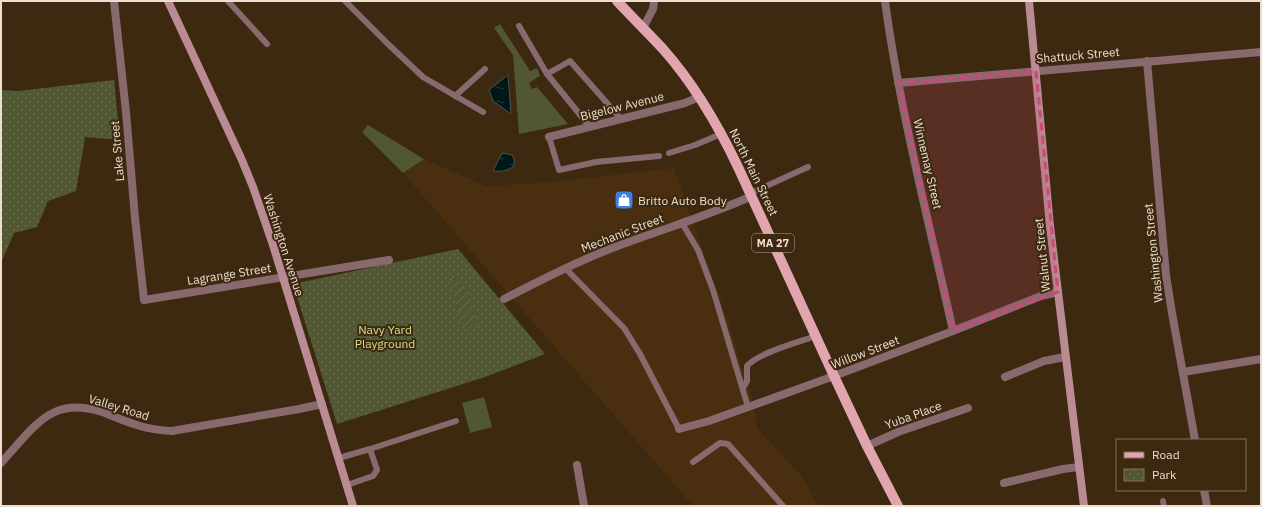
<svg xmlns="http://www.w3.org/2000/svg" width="1262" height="507" font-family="'IBM Plex Sans',sans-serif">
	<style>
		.built { fill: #492e0f }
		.grass { fill: #505732 }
		.park { fill: url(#park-dots) }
		.garden { fill: url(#garden-furrows) }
		.water { fill: url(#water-ripples); stroke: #47534f }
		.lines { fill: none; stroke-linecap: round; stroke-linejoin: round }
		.lane { stroke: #87696e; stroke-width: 6 }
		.street { stroke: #87696e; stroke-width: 8 }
		.secondary { stroke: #ba8b93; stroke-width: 8 }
		.primary { stroke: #e1a5af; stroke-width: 10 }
		.marked { fill: #cc4a78; fill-opacity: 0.2; stroke: #cc4a78; stroke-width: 3; stroke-dasharray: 8 5; stroke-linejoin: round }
		.labels { text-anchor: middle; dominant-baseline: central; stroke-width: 4; stroke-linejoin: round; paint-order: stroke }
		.shield { fill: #3d2810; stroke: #b8a796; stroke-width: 1 }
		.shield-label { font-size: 11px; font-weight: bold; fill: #ecded0 }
		.street-label { font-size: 12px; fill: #ecded0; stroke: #3d2810 }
		.poi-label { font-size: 12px; fill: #ecded0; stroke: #3d2810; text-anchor: start }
		.park-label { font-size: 12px; fill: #d1e086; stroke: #3d2810 }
	</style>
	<defs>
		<pattern id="park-dots" width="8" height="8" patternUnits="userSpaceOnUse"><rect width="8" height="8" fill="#505732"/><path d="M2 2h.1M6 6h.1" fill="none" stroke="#696f4f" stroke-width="1.8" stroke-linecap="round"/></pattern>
		<pattern id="garden-furrows" width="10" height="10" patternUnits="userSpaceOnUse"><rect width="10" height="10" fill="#505732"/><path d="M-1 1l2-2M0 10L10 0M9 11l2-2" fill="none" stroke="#696f4f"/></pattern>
		<pattern id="water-ripples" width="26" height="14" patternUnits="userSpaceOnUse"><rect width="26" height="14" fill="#001718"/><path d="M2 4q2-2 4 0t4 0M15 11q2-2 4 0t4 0" fill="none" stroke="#253839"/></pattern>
	</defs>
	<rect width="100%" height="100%" fill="#3d2810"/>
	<path class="built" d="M 424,159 L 486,186 L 550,182 L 674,168 L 729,324 L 755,409 L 757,428 L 802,476 L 818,506 L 693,506 L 403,173 Z"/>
	<path class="grass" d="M 500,24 L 530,71 L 537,68 L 540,76 L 529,83 L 532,89 L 537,87 L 568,124 L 519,134 L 513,55 L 494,28 Z
		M 368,125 L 424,159 L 403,173 L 362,132 Z
		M 484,397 L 492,427 L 470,433 L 462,403 Z"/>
	<path class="park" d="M 114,80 L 120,140 L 85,137 L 76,191 L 48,201 L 37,227 L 14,233 L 1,263 L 1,90 L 18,91 Z
		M 458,249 L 545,354 L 485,377 L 337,424 L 293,284 Z"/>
	<path class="garden" d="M 453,274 C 468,287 476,303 475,322 L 463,333 L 449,278 Z"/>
	<path class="water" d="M 508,75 L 511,114 L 493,101 L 489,90 Z
		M 502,153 L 512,155 L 514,159 L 514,166 C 507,171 501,172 493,171 Z"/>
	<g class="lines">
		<path class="lane" d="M 228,1 L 267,44
			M 345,1 L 388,44 L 423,77 L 483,112
			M 519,26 L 547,74
			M 455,96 L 485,69
			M 590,127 L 547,74 L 570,61 L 621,119
			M 549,137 L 559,170 L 596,162 L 659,156
			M 669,153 L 695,145 L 721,134
			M 751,193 L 808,167
			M 682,223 L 698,250 L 713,290 L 748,407
			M 566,269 L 624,328 L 640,354 L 679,429
			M 743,388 L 747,381 L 747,366 C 758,353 799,342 816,336
			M 370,449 L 456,421
			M 339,458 L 370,449 L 377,470 L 373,476 L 347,485
			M 693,462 L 720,443 L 728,444 L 783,506
			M 1163,501 L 1164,506"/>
		<path class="street" d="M 114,1 L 126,112 L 135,218 L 144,300 L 389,260
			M 885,1 C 900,112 929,222 953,331
			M 643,28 L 653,9 L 654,1
			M 1147,61 L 1166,275 L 1172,313 L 1195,440
			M 898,83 L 1261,52
			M 549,137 L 685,103 L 699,97
			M 504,299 C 543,279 582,259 623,244 C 666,228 710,215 752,196
			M 1183,372 L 1261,359
			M 1005,377 L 1044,361 L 1065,357
			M 679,429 L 709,421 L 834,376 L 953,331 L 1041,296 L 1058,292
			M 867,446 L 898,432 L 968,408
			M 1,463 C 36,425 53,392 110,415 C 132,424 147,430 172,431 L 299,409 L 322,404
			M 577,465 L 584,506
			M 1004,483 L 1063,469 L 1079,467
			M 1204,490 L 1207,506"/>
		<path class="secondary" d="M 168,1 L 241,158 L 253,187 L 273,245 L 353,506
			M 1029,1 L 1050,226 L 1084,506"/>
		<path class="primary" d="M 617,1 C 632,17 648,33 663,49 C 694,84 718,125 738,167 L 834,376 L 867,446 L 898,506"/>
	</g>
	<path class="marked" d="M 1036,71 L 1058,292 L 953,331 L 898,83 Z"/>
	<defs>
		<g id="shop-square" transform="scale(1)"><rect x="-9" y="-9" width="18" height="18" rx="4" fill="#3f7fe0" stroke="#3d2810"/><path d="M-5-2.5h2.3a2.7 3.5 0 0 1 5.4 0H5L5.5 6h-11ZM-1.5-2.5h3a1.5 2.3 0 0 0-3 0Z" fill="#fff"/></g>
	</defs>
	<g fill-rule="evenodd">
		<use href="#shop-square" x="624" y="200"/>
	</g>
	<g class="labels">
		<rect class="shield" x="752" y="234" width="42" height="18" rx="3"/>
		<g class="shield-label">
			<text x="773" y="243">MA 27</text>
		</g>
		<g class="street-label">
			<text transform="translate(1078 55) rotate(-5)">Shattuck Street</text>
			<text transform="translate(622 106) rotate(-14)">Bigelow Avenue</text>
			<text transform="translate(117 151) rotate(-95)">Lake Street</text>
			<text transform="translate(928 164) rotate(77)">Winnemay Street</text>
			<text transform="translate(754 172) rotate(64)">North Main Street</text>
			<text transform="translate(622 233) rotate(-21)">Mechanic Street</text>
			<text transform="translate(284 245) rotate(72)">Washington Avenue</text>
			<text transform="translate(1153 253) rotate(-96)">Washington Street</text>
			<text transform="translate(1042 255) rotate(-96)">Walnut Street</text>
			<text transform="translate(229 274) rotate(-9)">Lagrange Street</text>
			<text transform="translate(865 352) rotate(-21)">Willow Street</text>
			<text transform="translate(119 407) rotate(17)">Valley Road</text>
			<text transform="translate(913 415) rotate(-20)">Yuba Place</text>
		</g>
		<g class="poi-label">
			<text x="638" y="200">Britto Auto Body</text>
		</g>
		<g class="park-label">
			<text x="385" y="329">Navy Yard<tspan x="385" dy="14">Playground</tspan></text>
		</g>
	</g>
	<rect width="1262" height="507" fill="none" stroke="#ecded0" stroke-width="4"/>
	<rect x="1116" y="439" width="130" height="52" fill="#3d2810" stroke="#83715d"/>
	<rect x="1124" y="452" width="20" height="6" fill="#e1a5af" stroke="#83715d"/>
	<text x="1152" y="459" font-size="12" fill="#ecded0">Road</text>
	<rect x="1124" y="469" width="20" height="12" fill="url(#park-dots)" stroke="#83715d"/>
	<text x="1152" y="479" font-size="12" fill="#ecded0">Park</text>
</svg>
